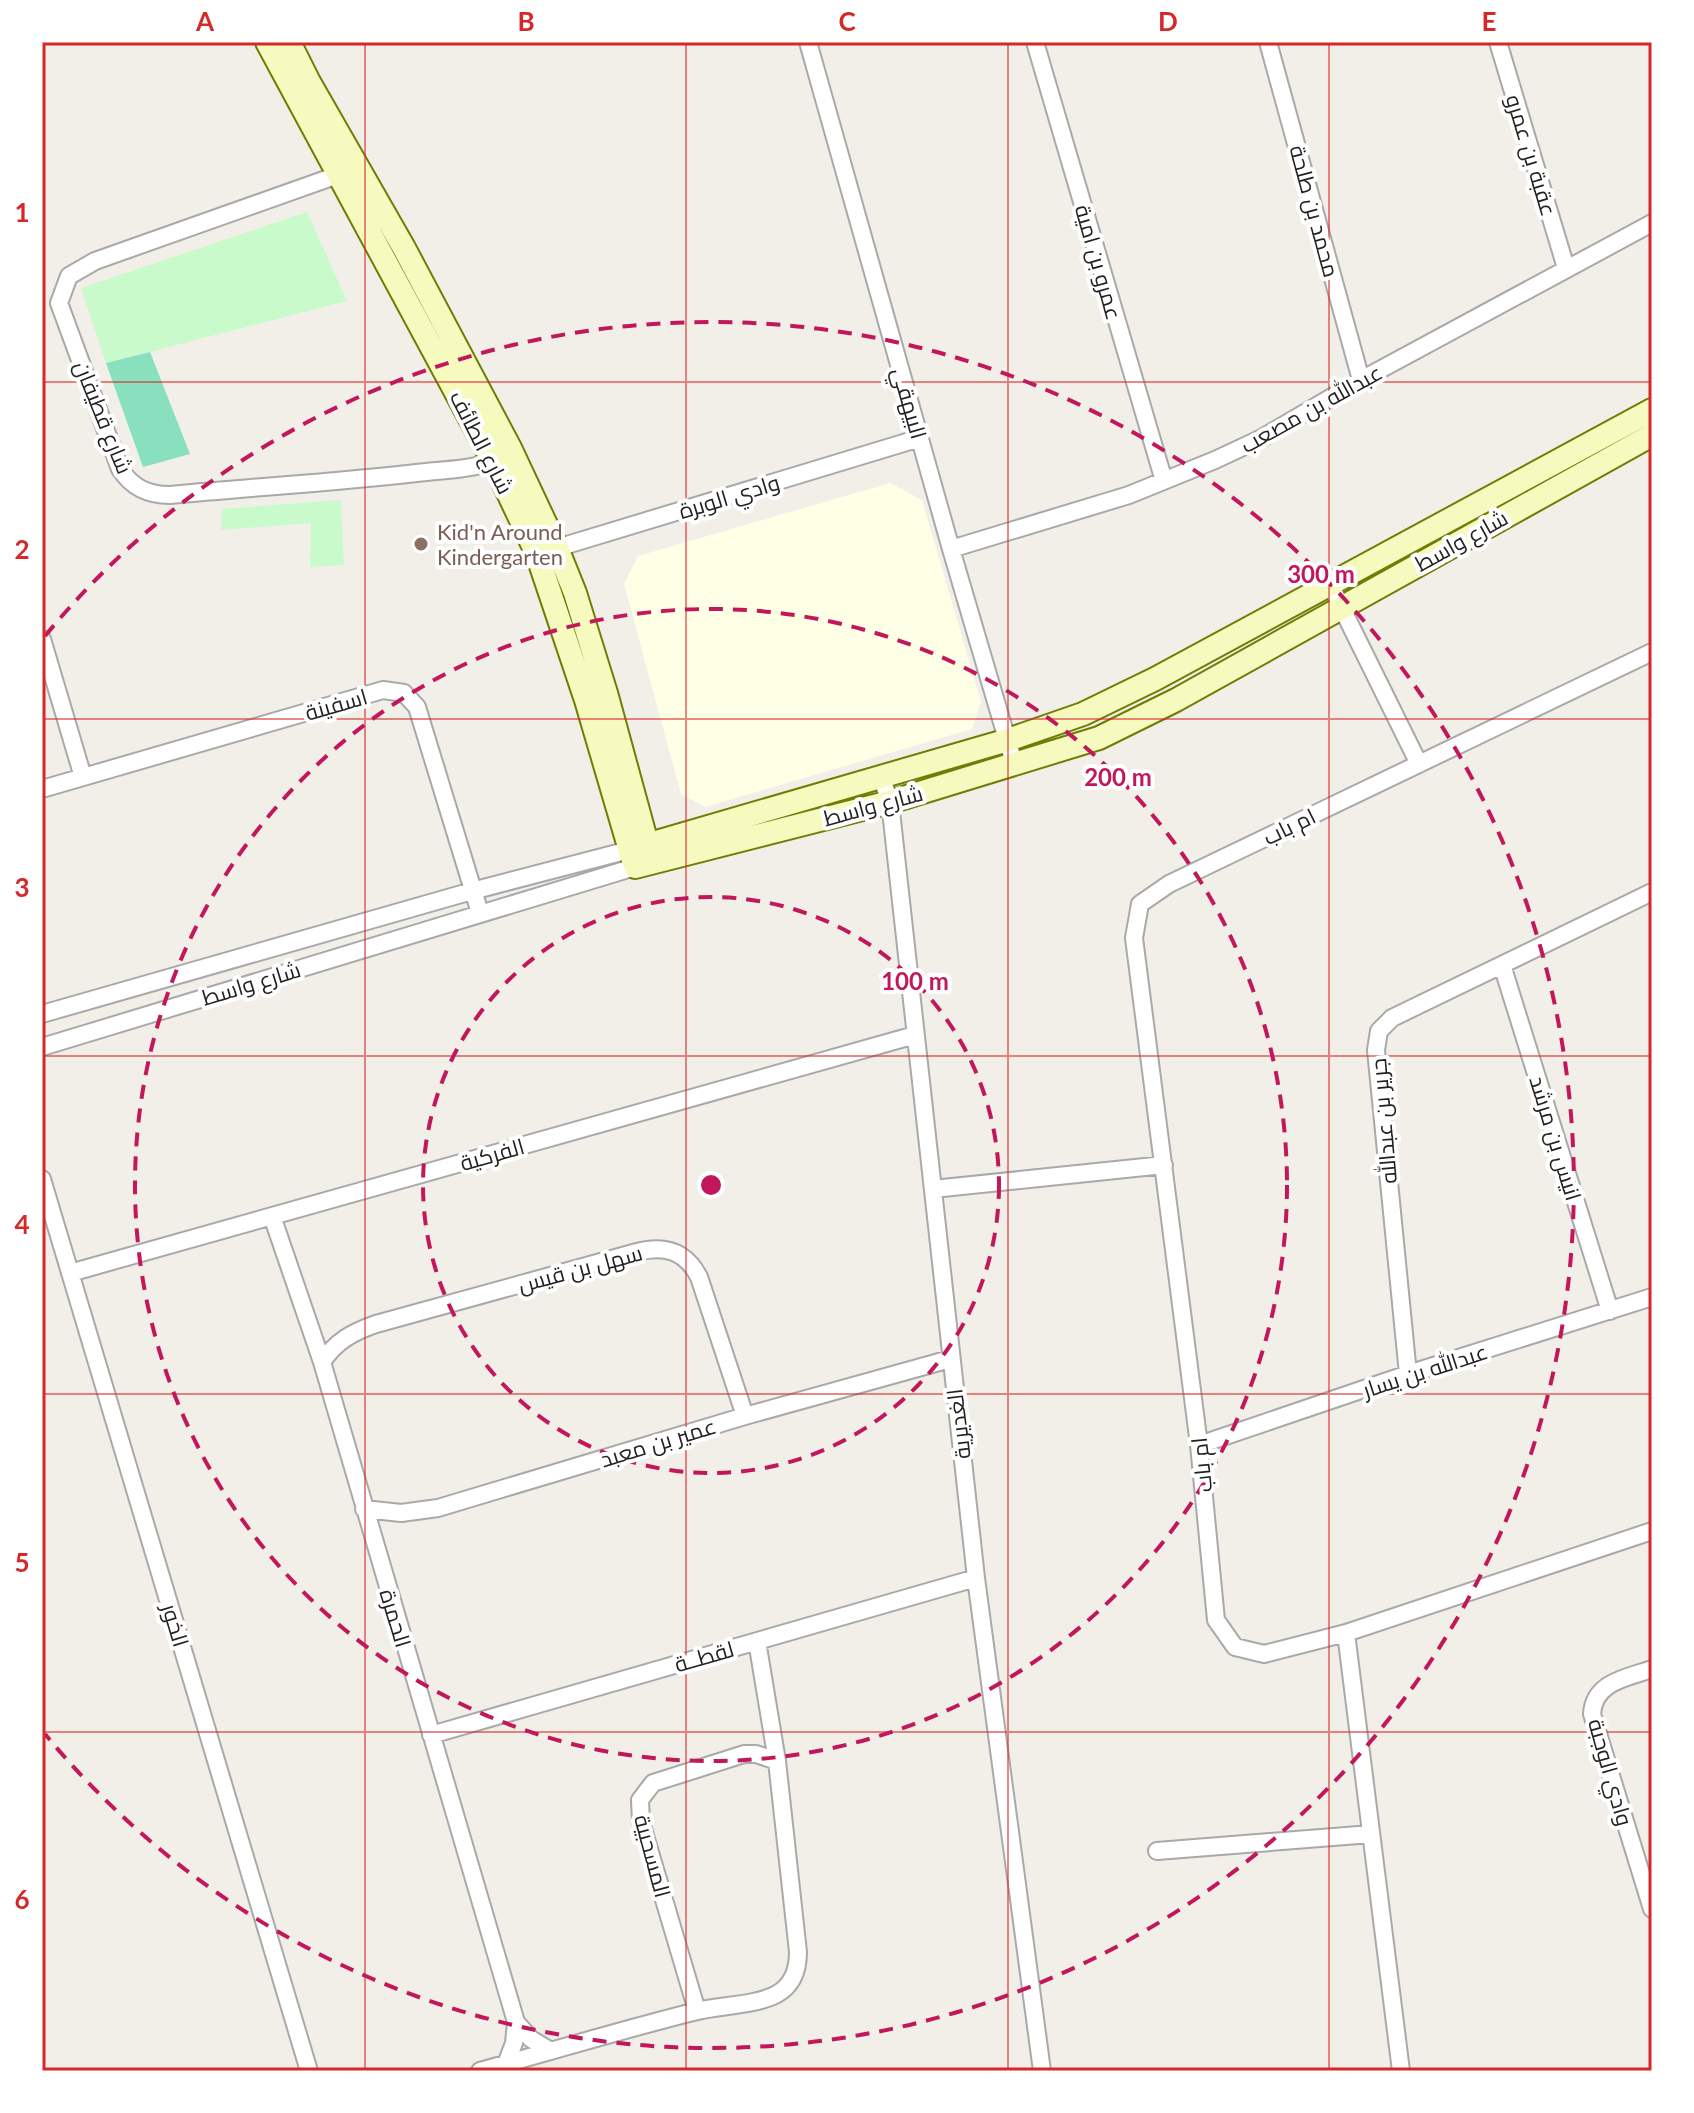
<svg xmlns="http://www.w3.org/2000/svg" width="1694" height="2113" font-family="Lato,Cairo,sans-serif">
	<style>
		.education { fill: #ffffe5 }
		.park { fill: #c8facc }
		.pitch { fill: #88e0be }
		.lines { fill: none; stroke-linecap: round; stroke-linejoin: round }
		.street-casing { stroke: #a9a9a9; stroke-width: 20 }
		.secondary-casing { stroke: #707d05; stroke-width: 26 }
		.street { stroke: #fff; stroke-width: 16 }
		.secondary { stroke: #f7fabf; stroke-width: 22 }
		.grid { fill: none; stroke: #d62828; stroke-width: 2; stroke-opacity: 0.55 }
		.ring { fill: none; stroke: #c2185b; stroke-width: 4; stroke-dasharray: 14 10 }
		.education-dot { fill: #8d6e63; stroke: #fff; stroke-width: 3 }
		.labels { text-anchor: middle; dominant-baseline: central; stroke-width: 8; stroke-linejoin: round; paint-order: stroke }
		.street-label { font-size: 22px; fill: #222; stroke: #fff }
		.education-label { font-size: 22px; fill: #785e54; stroke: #fff; text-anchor: start }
		.centre { fill: #c2185b; stroke: #fff; stroke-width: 4 }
		.ring-label { font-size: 24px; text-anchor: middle; font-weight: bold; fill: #c2185b; stroke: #fff; stroke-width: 8; stroke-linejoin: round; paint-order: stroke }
		.neatline { fill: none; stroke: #d62828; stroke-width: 3 }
		.grid-label { font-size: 26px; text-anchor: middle; font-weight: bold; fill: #d62828 }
	</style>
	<rect width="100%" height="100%" fill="#f2efe9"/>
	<path class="education" d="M 890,483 L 922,500 L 981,702 L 972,729 L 705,807 L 681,794 L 624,584 L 638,556 Z"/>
	<path class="park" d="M 307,212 L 347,301 L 106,363 L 81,288 Z
		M 341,500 L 344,565 L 310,567 L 311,523 L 221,530 L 222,509 Z"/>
	<path class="pitch" d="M 150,352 L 190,454 L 143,467 L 106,363 Z"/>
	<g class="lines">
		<g class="street-casing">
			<path id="street" d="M 808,42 L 951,549 L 1014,763
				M 1035,42 L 1164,481
				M 1268,42 L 1361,380
				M 1498,42 L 1566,268
				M 349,171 L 95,261 L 69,276 L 59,303 L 120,469 C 132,487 147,495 170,495 C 255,487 341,482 426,472 C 451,469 481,470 502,455
				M 951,549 L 1129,495 L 1215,460 L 1262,438 L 1361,380 L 1652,223
				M 547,551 L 920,438
				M 1331,586 L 1419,764
				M 42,639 L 83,777
				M 1652,652 L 1169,884 L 1140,904 L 1134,938 L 1199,1445 L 1216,1620 L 1235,1647 L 1264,1654 L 1346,1633 L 1652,1531
				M 881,776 L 890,802 L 976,1578 L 1042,2071
				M 42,789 L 383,690 L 404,693 L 417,707 L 480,913
				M 1502,965 L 1610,1311
				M 42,1014 L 472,891 L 629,850
				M 42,1047 L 635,867
				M 42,1179 L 309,2071
				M 933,1189 L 1164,1165
				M 272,1216 L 322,1362 L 516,2022 L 531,2039 L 551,2051
				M 70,1273 L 915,1035
				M 322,1362 C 336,1341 353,1332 376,1324 L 637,1252 C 664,1245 685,1250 699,1277 L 745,1416
				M 1408,1374 L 1376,1050 L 1379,1031 L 1392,1018 L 1652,892
				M 1199,1445 L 1408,1374 L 1652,1297
				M 364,1509 L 401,1513 L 438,1508 L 745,1416 L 950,1359
				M 1346,1633 L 1401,2071
				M 1652,1669 C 1626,1678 1594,1682 1592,1714 L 1652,1909
				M 431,1735 L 976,1578
				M 1157,1851 L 1371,1834
				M 697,2011 L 641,1822 L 640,1800 L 653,1783 L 744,1754 L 756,1754 L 777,1761
				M 506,2064 L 514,2043 L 516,2022
				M 480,2071 C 551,2051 622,2030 693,2012 C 718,2005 755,2006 777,1994 C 793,1985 798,1969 798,1952 L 777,1761 L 757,1641"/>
		</g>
		<g class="secondary-casing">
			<path id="secondary" d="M 267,42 L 493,461 L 537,554 L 586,700 L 635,867 L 890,802 L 1099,738 L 1176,700 L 1652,435
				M 289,42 L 309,82 L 404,248 L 510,448 L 557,548 L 575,593 L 606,693 L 651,858
				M 629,850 L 1008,740 L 1083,714 L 1155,679 L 1652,410"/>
		</g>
		<use href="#street" class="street"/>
		<use href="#secondary" class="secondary"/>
	</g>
	<path class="grid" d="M 365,42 L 365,2071M 686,42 L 686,2071M 1008,42 L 1008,2071M 1329,42 L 1329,2071M 42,382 L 1652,382M 42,719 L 1652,719M 42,1056 L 1652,1056M 42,1394 L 1652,1394M 42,1732 L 1652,1732"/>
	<g class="ring">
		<circle cx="711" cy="1185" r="288"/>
		<circle cx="711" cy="1185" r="576"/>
		<path d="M45 636A863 863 0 1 1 45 1734"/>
	</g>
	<circle class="education-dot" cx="421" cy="544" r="8"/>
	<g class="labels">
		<g class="street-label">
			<text transform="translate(1532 155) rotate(73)">عقبة بن عمرو</text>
			<text transform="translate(1315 211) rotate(75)">محمد بن طلحة</text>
			<text transform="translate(1099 262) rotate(74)">عمرو بن امية</text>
			<text transform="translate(910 403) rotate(74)">البيهقي</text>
			<text transform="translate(1311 408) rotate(-29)">عبدالله بن مصعب</text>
			<text transform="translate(104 417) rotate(68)">شارع قطيفان</text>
			<text transform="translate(482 442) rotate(63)">شارع الطائف</text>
			<text transform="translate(729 496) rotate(-17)">وادي الوبرة</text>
			<text transform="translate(1461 540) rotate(-29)">شارع واسط</text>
			<text transform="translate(336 704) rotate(-16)">اسفينة</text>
			<text transform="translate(873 805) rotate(-15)">شارع واسط</text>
			<text transform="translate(1289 826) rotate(-26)">ام باب</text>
			<text transform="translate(251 983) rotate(-17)">شارع واسط</text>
			<text transform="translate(1383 1121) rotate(-95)">جرير بن عبدالله</text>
			<text transform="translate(1556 1138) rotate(73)">انيس بن مرشد</text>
			<text transform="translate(492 1154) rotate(-16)">الفركية</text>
			<text transform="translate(580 1268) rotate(-15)">سهل بن قيس</text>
			<text transform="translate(1425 1370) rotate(-18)">عبدالله بن يسار</text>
			<text transform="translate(958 1424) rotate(-97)">الغديرية</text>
			<text transform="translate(658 1442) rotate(-17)">عمير بن معبد</text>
			<text transform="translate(1201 1465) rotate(-96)">ام باب</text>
			<text transform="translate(396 1618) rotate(73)">الحمرة</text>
			<text transform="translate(176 1625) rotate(73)">الخور</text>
			<text transform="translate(704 1656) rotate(-16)">لقطــة</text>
			<text transform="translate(1611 1772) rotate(74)">وادي الوجبة</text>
			<text transform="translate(653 1856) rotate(75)">المسحبية</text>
		</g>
		<g class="education-label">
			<text x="437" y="531">Kid'n Around<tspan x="437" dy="25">Kindergarten</tspan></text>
		</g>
	</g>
	<circle cx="711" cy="1185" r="12" class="centre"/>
	<g class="ring-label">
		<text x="1321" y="583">300 m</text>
		<text x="1118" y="786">200 m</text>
		<text x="915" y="990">100 m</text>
	</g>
	<rect width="1694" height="2113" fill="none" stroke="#ffffff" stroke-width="88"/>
	<rect x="44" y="44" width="1606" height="2025" class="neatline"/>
	<g class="grid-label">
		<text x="205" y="31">A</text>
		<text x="526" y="31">B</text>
		<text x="847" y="31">C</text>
		<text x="1168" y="31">D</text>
		<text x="1489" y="31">E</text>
		<text x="22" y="222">1</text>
		<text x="22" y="559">2</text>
		<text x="22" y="897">3</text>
		<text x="22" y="1234">4</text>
		<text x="22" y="1572">5</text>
		<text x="22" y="1909">6</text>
	</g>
</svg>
